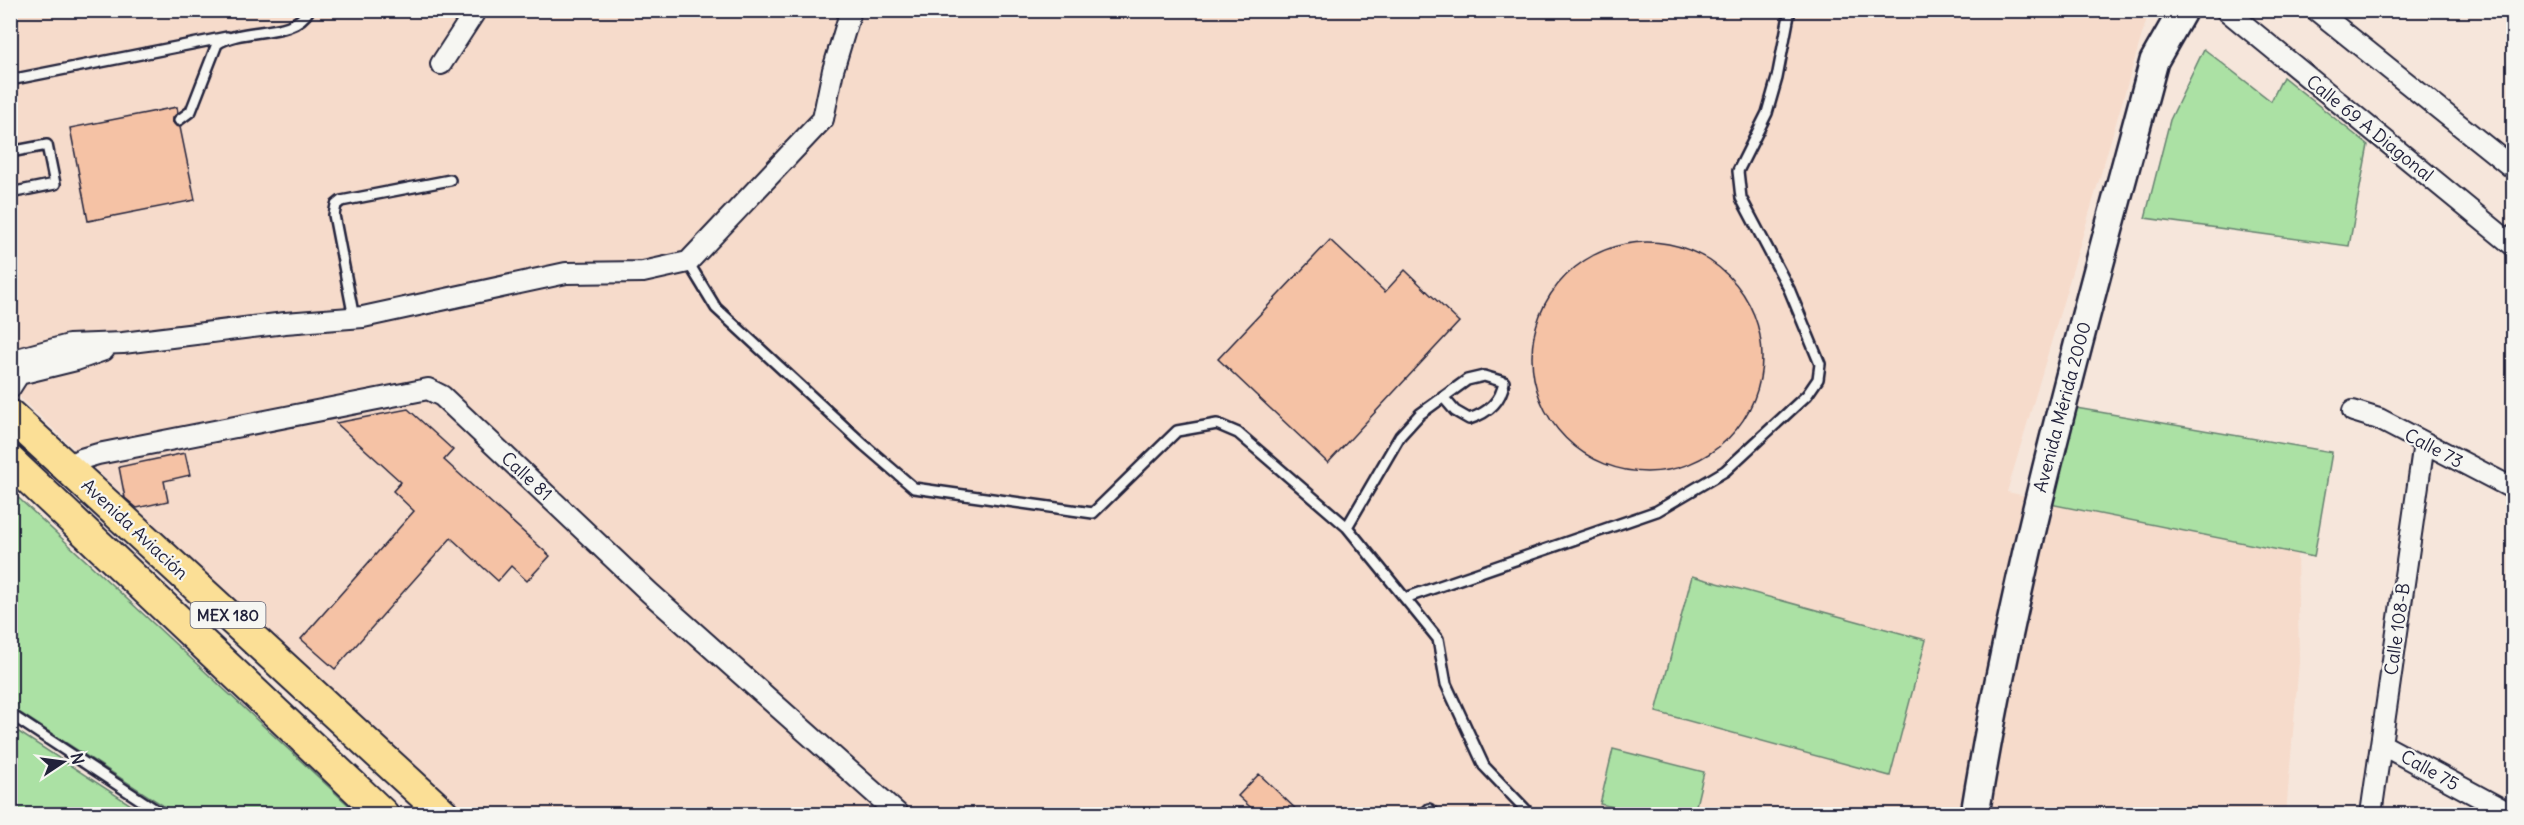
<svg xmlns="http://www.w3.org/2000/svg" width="2524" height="825" font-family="Delius,sans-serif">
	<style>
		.built { fill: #f6dbcb }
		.green { fill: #abe1a4; stroke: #668270; stroke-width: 1.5 }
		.building { fill: #f5c2a5; stroke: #22223b; stroke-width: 1.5 }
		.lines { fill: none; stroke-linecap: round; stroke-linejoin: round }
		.service-casing { stroke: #22223b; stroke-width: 14 }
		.minor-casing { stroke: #22223b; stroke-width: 24 }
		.secondary-casing { stroke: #22223b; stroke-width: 32 }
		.primary-casing { stroke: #22223b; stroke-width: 34 }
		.service { stroke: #f6f6f2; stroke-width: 9 }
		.minor { stroke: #f6f6f2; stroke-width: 20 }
		.secondary { stroke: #f6f6f2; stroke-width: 27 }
		.primary { stroke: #fbdf96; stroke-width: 30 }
		.labels { text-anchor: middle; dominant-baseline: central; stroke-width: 4.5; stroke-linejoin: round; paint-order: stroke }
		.shield { fill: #f6f6f2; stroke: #626272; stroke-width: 1.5 }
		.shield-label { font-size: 16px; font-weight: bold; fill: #22223b }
		.street-label { font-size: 18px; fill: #22223b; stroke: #f6f6f2 }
	</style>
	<rect width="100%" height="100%" fill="#f6e6db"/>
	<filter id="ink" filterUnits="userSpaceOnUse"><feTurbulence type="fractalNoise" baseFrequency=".0167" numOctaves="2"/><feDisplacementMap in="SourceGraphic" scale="12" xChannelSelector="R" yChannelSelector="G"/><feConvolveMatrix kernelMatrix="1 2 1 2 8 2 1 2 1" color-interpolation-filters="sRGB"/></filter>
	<g filter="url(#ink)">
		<path class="built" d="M 10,11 L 2149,11 L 2007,492 L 2297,551 L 2299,662 L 2286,814 L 460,814 L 11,389 Z"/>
		<path class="green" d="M 2204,49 L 2271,101 L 2283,77 L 2368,145 L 2349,246 L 2145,218 L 2170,120 Z
			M 2076,408 L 2332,452 L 2314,557 L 2050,504 Z
			M 10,491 L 11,491 L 358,814 L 176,814 L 11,707 Z
			M 1692,576 L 1926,640 L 1890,776 L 1656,712 Z
			M 11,727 L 145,814 L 11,814 Z
			M 1613,749 L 1704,772 L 1694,814 L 1643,814 L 1600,804 Z"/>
		<path class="building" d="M 177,107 L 178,113 L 172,121 L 176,126 L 180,127 L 195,200 L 88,221 L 70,128 Z
			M 1330,240 L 1385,292 L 1405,270 L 1459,322 L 1328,463 L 1218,359 Z
			M1532 357a115 115 0 1 1 230 0a115 115 0 1 1-230 0Z
			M 408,409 L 453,450 L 444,460 L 550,556 L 527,581 L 511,566 L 498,581 L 451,538 L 335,669 L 301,639 L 414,511 L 393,491 L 401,482 L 336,423 Z
			M 185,453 L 190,475 L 164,481 L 168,501 L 137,508 L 125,498 L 119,467 Z
			M 1259,774 L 1301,814 L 1258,814 L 1238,796 Z"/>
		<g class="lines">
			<g class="service-casing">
				<path id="service" d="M 10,80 L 227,37
					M 179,120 L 191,111 L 217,44 C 243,26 293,39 309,10
					M 10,152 L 47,145 L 55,184 L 10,193
					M 688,262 L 716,308 L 864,445 L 914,488 L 1093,513 L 1177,431 L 1217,424 L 1238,433 L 1347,527 L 1438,639 L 1446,684 L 1484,766 L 1530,814
					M 354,318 L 334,215 L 336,205 L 341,201 L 450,180
					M 1347,527 L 1400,436 L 1420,414 L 1467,380 L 1484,376 L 1504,382 C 1501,402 1488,413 1469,419 L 1455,411 L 1443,397
					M 1405,598 L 1657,511 L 1725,471 L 1807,395 L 1818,379 L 1820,364 L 1789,289 L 1741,198 L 1738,171 L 1767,113 L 1777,78 L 1790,10
					M 10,714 L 162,814
					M 1424,814 L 1429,809 L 1435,814"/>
			</g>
			<g class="minor-casing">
				<path id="minor" d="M 2226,10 L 2514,246
					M 2316,10 L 2514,169
					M 441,64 L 476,10
					M 10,361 L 69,345 L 123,343 L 285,323 L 363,317 L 566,273 L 643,272 L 688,262 L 823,119 L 833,70 L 851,10
					M 10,388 L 19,374 L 76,360 L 104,350
					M 2353,411 L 2379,419 L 2514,489
					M 68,467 L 81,459 L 98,454 L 428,389 L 442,396 L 650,593 L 898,814
					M 2381,744 L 2511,814
					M 2371,814 L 2424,443"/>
			</g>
			<g class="secondary-casing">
				<path id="secondary" d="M 1975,814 C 2016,559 2087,311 2154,61 L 2183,10"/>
			</g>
			<g class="primary-casing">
				<path id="primary" d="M 10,415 L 444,814
					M 10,461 L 383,814"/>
			</g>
			<use href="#service" class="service"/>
			<use href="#minor" class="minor"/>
			<use href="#secondary" class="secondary"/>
			<use href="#primary" class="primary"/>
		</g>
	</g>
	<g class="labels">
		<rect class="shield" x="190.5" y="602" width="75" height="26" rx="4.5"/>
		<g class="shield-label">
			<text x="228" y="615">MEX 180</text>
		</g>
		<g class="street-label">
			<text transform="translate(2370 128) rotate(39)">Calle 69 A Diagonal</text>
			<text transform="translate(2062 407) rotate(-75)">Avenida Mérida 2000</text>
			<text transform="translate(2434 448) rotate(28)">Calle 73</text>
			<text transform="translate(527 476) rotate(43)">Calle 81</text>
			<text transform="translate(135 529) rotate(43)">Avenida Aviación</text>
			<text transform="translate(2397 629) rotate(-82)">Calle 108-B</text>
			<text transform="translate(2430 770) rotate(29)">Calle 75</text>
		</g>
	</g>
	<rect width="2524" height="825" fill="none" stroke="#f6f6f2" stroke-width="36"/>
	<rect x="18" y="18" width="2488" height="789" fill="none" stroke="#22223b" stroke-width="2" filter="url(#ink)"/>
	<g transform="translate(63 762) rotate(77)" stroke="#f6f6f2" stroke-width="4.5" paint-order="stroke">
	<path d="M0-4.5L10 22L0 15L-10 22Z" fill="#22223b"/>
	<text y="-9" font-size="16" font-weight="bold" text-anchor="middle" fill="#22223b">N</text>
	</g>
</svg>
